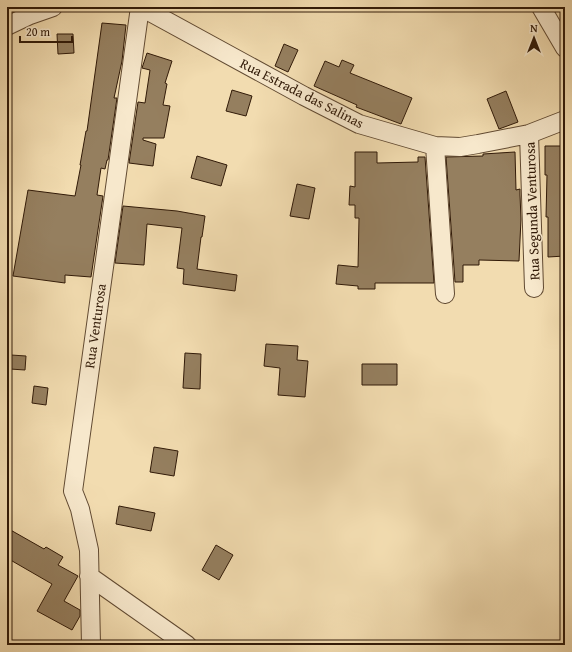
<svg xmlns="http://www.w3.org/2000/svg" width="572" height="652" font-family="'Gentium Book Plus',serif">
	<style>
		.building { fill: #957f5f; stroke: #311a08 }
		.lines { fill: none; stroke-linecap: round; stroke-linejoin: round }
		.street-casing { stroke: #614a32; stroke-width: 20 }
		.street { stroke: #f7e8cc; stroke-width: 18 }
		.labels { text-anchor: middle; dominant-baseline: central; stroke-width: 3; stroke-linejoin: round; paint-order: stroke }
		.street-label { font-size: 14px; fill: #311a08; stroke: #f7e8cc }
	</style>
	<rect width="100%" height="100%" fill="#f2dcb0"/>
	<filter id="stains"><feTurbulence type="fractalNoise" baseFrequency=".005" numOctaves="4"/><feColorMatrix values="0 0 0 0 .2 0 0 0 0 .09 0 0 0 0 .02 0 0 0 .5 -.17"/></filter>
	<radialGradient id="worn" r=".72"><stop offset=".6" stop-color="#630" stop-opacity="0"/><stop offset="1" stop-color="#630" stop-opacity=".3"/></radialGradient>
	<path class="building" d="M 102,23 L 126,25 L 122,61 L 114,98 L 117,98 L 108,160 L 107,160 L 105,169 L 101,168 L 97,195 L 103,196 L 91,277 L 65,275 L 65,283 L 13,276 L 28,190 L 75,196 L 81,165 L 80,165 L 86,131 L 87,131 Z
		M 57,34 L 73,34 L 74,53 L 58,54 Z
		M 284,44 L 298,50 L 288,72 L 275,66 Z
		M 147,53 L 172,61 L 165,83 L 167,84 L 163,105 L 170,106 L 164,138 L 143,138 L 143,140 L 156,144 L 153,166 L 129,163 L 138,102 L 145,103 L 150,70 L 142,68 Z
		M 342,60 L 354,65 L 350,73 L 412,98 L 401,124 L 356,107 L 357,105 L 314,86 L 325,61 L 339,67 Z
		M 232,90 L 252,96 L 246,116 L 226,111 Z
		M 506,91 L 518,122 L 499,129 L 487,99 Z
		M 545,146 L 564,146 L 565,256 L 548,257 L 548,217 L 546,217 L 547,175 L 545,175 Z
		M 355,152 L 377,152 L 377,163 L 418,162 L 418,157 L 425,157 L 434,283 L 375,283 L 375,289 L 358,289 L 358,286 L 336,284 L 338,265 L 358,267 L 359,218 L 355,218 L 355,205 L 349,205 L 350,186 L 355,187 Z
		M 515,152 L 516,190 L 520,189 L 520,195 L 521,219 L 519,261 L 479,260 L 479,265 L 463,265 L 463,282 L 455,282 L 446,157 L 483,156 L 483,154 Z
		M 197,156 L 227,165 L 221,186 L 191,178 Z
		M 297,184 L 315,188 L 309,219 L 290,216 Z
		M 123,206 L 177,211 L 205,216 L 202,237 L 201,237 L 197,269 L 237,275 L 235,291 L 183,284 L 184,269 L 177,268 L 182,228 L 147,224 L 144,265 L 115,263 Z
		M 266,344 L 298,346 L 297,360 L 308,361 L 305,397 L 278,395 L 280,368 L 264,366 Z
		M 185,353 L 201,354 L 200,389 L 183,388 Z
		M 11,355 L 26,356 L 25,370 L 10,369 Z
		M 362,364 L 397,364 L 397,385 L 362,385 Z
		M 34,386 L 48,388 L 46,405 L 32,403 Z
		M 154,447 L 178,451 L 174,476 L 150,472 Z
		M 119,506 L 155,513 L 151,531 L 116,524 Z
		M 7,528 L 44,549 L 46,547 L 63,557 L 58,565 L 78,576 L 64,601 L 80,610 L 80,616 L 72,630 L 37,611 L 52,584 L 7,558 Z
		M 216,545 L 233,555 L 219,580 L 202,570 Z"/>
	<g class="lines">
		<g class="street-casing">
			<path id="street" d="M 141,7 L 304,96 L 359,124 L 435,146 L 460,147 L 478,144 L 529,134 L 565,120
				M 541,7 L 565,48
				M 7,26 L 30,15 L 53,7
				M 529,134 L 534,288
				M 435,146 L 445,294
				M 89,576 L 187,645
				M 91,645 L 89,550 L 80,509 L 73,491 L 140,7"/>
		</g>
		<use href="#street" class="street"/>
	</g>
	<g class="labels">
		<g class="street-label">
			<text transform="translate(302 93) rotate(27)">Rua Estrada das Salinas</text>
			<text transform="translate(532 211) rotate(-92)">Rua Segunda Venturosa</text>
			<text transform="translate(95 326) rotate(-82)">Rua Venturosa</text>
		</g>
	</g>
	<rect width="572" height="652" fill="none" stroke="#f2dcb0" stroke-width="24"/>
	<rect x="8" y="8" width="556" height="636" fill="none" stroke="#311a08" stroke-width="2"/>
	<rect x="12" y="12" width="548" height="628" fill="none" stroke="#311a08"/>
	<g transform="translate(534 38)" stroke="#f7e8cc" stroke-width="3" paint-order="stroke">
	<path d="M0-3L7 15L0 10L-7 15Z" fill="#311a08"/>
	<text y="-6" font-size="11" font-weight="bold" text-anchor="middle" fill="#311a08">N</text>
	</g>
	<path d="M20 36v6h52v-6" fill="none" stroke="#311a08" stroke-width="2"/>
	<text x="26" y="36" font-size="12" fill="#311a08" stroke="#f7e8cc" stroke-width="3" paint-order="stroke">20 m</text>
	<rect width="100%" height="100%" filter="url(#stains)"/>
	<rect width="100%" height="100%" fill="url(#worn)"/>
</svg>
